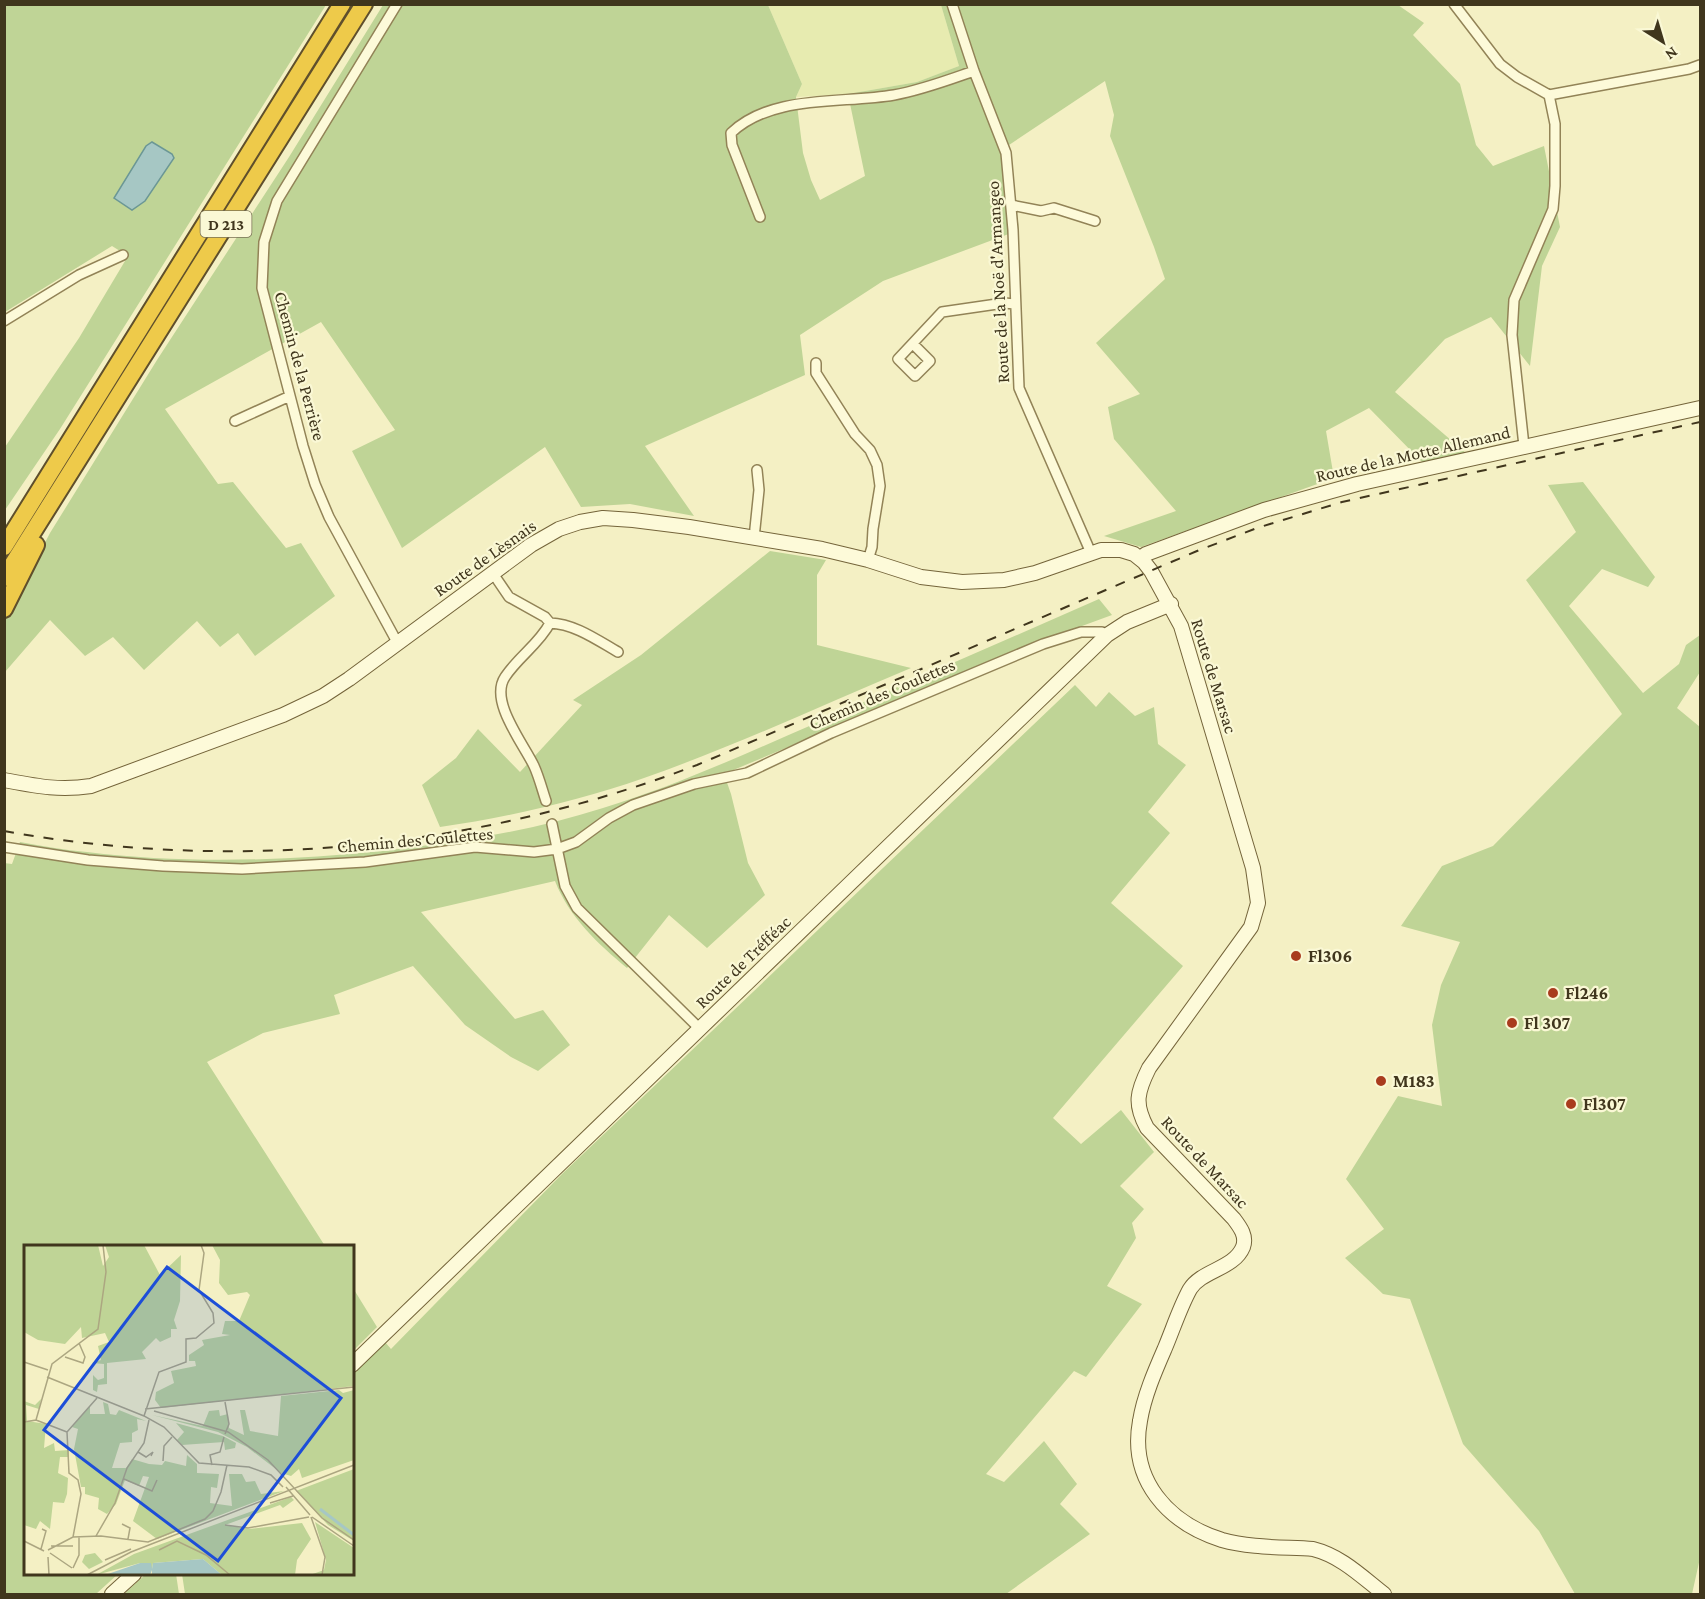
<svg xmlns="http://www.w3.org/2000/svg" width="1705" height="1599" font-family="'Crimson Pro',serif">
	<style>
		.farmland { fill: #e7ebb0 }
		.green { fill: #bfd496 }
		.water { fill: #a6c7c4; stroke: #6b9795; stroke-width: 1.5 }
		.lines { fill: none; stroke-linecap: round; stroke-linejoin: round }
		.street-casing { stroke: #928357; stroke-width: 12 }
		.secondary-casing { stroke: #74643a; stroke-width: 16 }
		.highway-casing { stroke: #5f4f2c; stroke-width: 20 }
		.street { stroke: #fdfad9; stroke-width: 9 }
		.secondary { stroke: #fdfad9; stroke-width: 14 }
		.highway { stroke: #eeca4a; stroke-width: 16 }
		.rail { stroke: #40361d; stroke-width: 2; stroke-dasharray: 10 10; stroke-linecap: butt }
		.poi-dot { fill: #a93c1e; stroke: #faf8d5; stroke-width: 2 }
		.labels { text-anchor: middle; dominant-baseline: central; stroke-width: 4.5; stroke-linejoin: round; paint-order: stroke }
		.shield { fill: #faf8d5; stroke: #787054; stroke-width: 1.5 }
		.shield-label { font-size: 16px; font-weight: bold; fill: #40361d }
		.street-label { font-size: 18px; fill: #40361d; stroke: #faf8d5 }
		.poi-label { font-size: 18px; font-weight: bold; fill: #40361d; stroke: #faf8d5; text-anchor: start }
		.inset-river { fill: none; stroke: #a6c7c4; stroke-width: 3 }
		.inset-road { fill: none; stroke: #aca681; stroke-width: 1.5 }
		.view { fill: #1d4ed8; fill-opacity: 0.15; stroke: #1d4ed8; stroke-width: 3 }
		.inset-edge { fill: none; stroke: #40361d; stroke-width: 3 }
	</style>
	<rect width="100%" height="100%" fill="#f4f0c4"/>
	<path class="farmland" d="M 768,5 L 941,5 L 959,66 L 917,82 L 848,94 L 796,97 L 802,84 Z"/>
	<path class="green" d="M 5,5 L 326,5 L 60,429 L 5,510 L 5,447 L 79,338 L 128,256 L 112,246 L 5,312 Z
		M 383,5 L 768,5 L 802,84 L 796,97 L 803,153 L 811,180 L 820,200 L 865,176 L 848,94 L 917,82 L 959,66 L 941,5 L 1398,5 L 1424,23 L 1413,35 L 1460,84 L 1476,145 L 1493,166 L 1544,146 L 1560,227 L 1542,266 L 1530,366 L 1491,317 L 1445,339 L 1395,392 L 1466,453 L 1424,464 L 1369,408 L 1326,431 L 1334,478 L 1141,547 L 1104,536 L 1176,511 L 1114,439 L 1108,407 L 1140,394 L 1096,343 L 1165,279 L 1154,247 L 1110,136 L 1114,115 L 1105,81 L 1009,145 L 1019,230 L 883,281 L 800,335 L 805,375 L 645,446 L 694,516 L 630,504 L 581,507 L 545,447 L 402,548 L 352,451 L 395,430 L 321,322 L 165,409 L 218,484 L 233,482 L 286,548 L 301,543 L 335,596 L 255,656 L 238,633 L 220,647 L 197,621 L 144,670 L 113,637 L 85,656 L 50,620 L 5,672 L 5,607 L 23,585 L 50,533 L 157,360 L 289,157 Z
		M 1583,482 L 1655,577 L 1648,587 L 1602,569 L 1569,606 L 1643,693 L 1679,664 L 1686,645 L 1700,635 L 1700,672 L 1677,708 L 1700,727 L 1700,1558 L 1692,1594 L 1575,1594 L 1539,1531 L 1463,1444 L 1410,1299 L 1383,1294 L 1345,1258 L 1384,1229 L 1346,1179 L 1398,1096 L 1442,1106 L 1432,1025 L 1441,985 L 1460,942 L 1401,926 L 1442,866 L 1493,846 L 1622,714 L 1526,580 L 1576,532 L 1548,485 Z
		M 770,551 L 826,560 L 817,575 L 817,645 L 911,668 C 823,705 735,746 644,778 C 578,801 509,817 440,827 L 422,785 L 456,758 L 478,729 L 520,772 L 582,705 L 573,700 L 641,655 Z
		M 1099,599 L 1112,615 L 1033,644 L 724,774 L 731,794 L 748,863 L 765,895 L 707,948 L 669,915 L 627,968 C 598,944 569,917 555,881 L 421,912 L 515,1019 L 543,1010 L 570,1045 L 538,1071 L 511,1057 L 465,1025 L 413,966 L 334,995 L 340,1014 L 263,1033 L 207,1062 L 325,1246 L 26,1246 L 26,1574 L 118,1574 L 96,1594 L 5,1594 L 4,863 L 12,864 L 20,842 C 42,846 64,850 87,852 C 184,864 283,861 381,851 C 456,843 531,831 603,808 C 675,786 745,754 814,724 C 909,682 1004,641 1099,599 Z
		M 1075,685 L 1096,707 L 1109,692 L 1135,716 L 1154,707 L 1158,744 L 1186,765 L 1148,812 L 1170,833 L 1111,903 L 1183,966 L 1053,1118 L 1081,1144 L 1121,1110 L 1154,1152 L 1120,1186 L 1144,1209 L 1132,1223 L 1136,1238 L 1107,1286 L 1142,1304 L 1086,1377 L 1074,1371 L 986,1474 L 1004,1482 L 1044,1441 L 1077,1484 L 1060,1504 L 1090,1534 L 1006,1594 L 185,1594 L 182,1574 L 352,1574 L 353,1373 L 385,1342 L 391,1349 L 562,1174 Z
		M 353,1288 L 377,1327 L 353,1351 L 352,1351 Z
		M 146,1574 L 176,1574 L 179,1594 L 124,1594 Z"/>
	<path class="water" d="M 152,142 L 172,154 L 174,158 L 145,201 L 132,210 L 114,198 L 146,146 Z"/>
	<g class="lines">
		<g class="street-casing">
			<path id="street" d="M 397,4 L 277,201 L 264,242 L 262,288 L 303,446 L 315,484 L 329,517 L 397,642
				M 952,4 L 974,71 L 1006,153 L 1013,230 L 1019,388 L 1091,553
				M 1454,4 L 1500,64 L 1517,77 L 1549,95 L 1555,124 L 1555,186 L 1553,209 L 1514,300 L 1512,335 L 1524,446
				M 1549,95 L 1689,69 L 1700,65
				M 1011,205 L 1041,211 L 1054,208 L 1095,221
				M 760,217 L 732,145 L 731,133 C 772,94 841,104 894,95 C 922,90 948,80 974,71
				M 4,321 L 79,275 L 123,255
				M 913,344 L 930,361 L 915,376 L 898,359 L 942,312 L 1004,303 L 1015,304
				M 816,363 L 816,373 L 855,434 L 870,450 L 877,465 L 880,486 L 873,529 L 872,547 L 868,560
				M 235,421 L 290,396
				M 754,538 L 759,490 L 757,470
				M 492,572 L 509,597 L 545,617 L 550,623 C 539,644 518,657 505,677 C 489,701 523,743 534,766 C 539,777 542,789 546,801
				M 550,623 C 575,624 597,640 618,652
				M 552,824 L 565,886 L 577,908 L 700,1029
				M 4,847 L 88,860 L 163,866 L 242,869 L 365,862 L 475,847 L 534,852 L 557,849 L 576,842 L 609,818 L 633,805 L 694,784 L 747,773 L 831,733 L 1043,644 L 1081,632 L 1102,632 L 1107,635"/>
		</g>
		<g class="secondary-casing">
			<path id="secondary" d="M 1140,558 L 1146,554 L 1264,510 L 1357,484 L 1700,408
				M 4,780 C 36,786 59,791 91,786 L 283,715 L 323,696 L 349,679 L 531,545 L 559,529 L 580,522 L 603,518 L 633,520 L 689,527 L 822,549 L 868,560 L 921,577 L 962,582 L 1004,580 L 1035,573 L 1101,550 L 1121,550 L 1134,554 L 1144,562 L 1151,571 L 1181,626 L 1253,868 L 1258,903 L 1251,927 L 1149,1068 C 1137,1092 1134,1104 1147,1128 L 1234,1219 C 1240,1227 1247,1236 1243,1247 C 1234,1269 1202,1270 1190,1289 C 1180,1307 1173,1329 1165,1348 C 1155,1371 1144,1396 1140,1421 C 1129,1480 1168,1523 1222,1540 C 1250,1548 1283,1547 1313,1549 C 1341,1556 1361,1576 1384,1594
				M 352,1365 L 1107,635 L 1127,622 L 1171,604
				M 112,1594 L 134,1574"/>
		</g>
		<g class="highway-casing">
			<path id="highway" d="M 4,547 L 342,4
				M 4,578 L 364,4
				M 4,609 L 36,545"/>
		</g>
		<use href="#street" class="street"/>
		<use href="#secondary" class="secondary"/>
		<use href="#highway" class="highway"/>
		<path class="rail" d="M 4,831 C 237,873 477,849 697,765 L 1197,551 L 1257,528 L 1342,502 L 1700,422"/>
	</g>
	<g class="poi-dot">
		<circle cx="1296" cy="956" r="6"/>
		<circle cx="1553" cy="993" r="6"/>
		<circle cx="1512" cy="1023" r="6"/>
		<circle cx="1381" cy="1081" r="6"/>
		<circle cx="1571" cy="1104" r="6"/>
	</g>
	<g class="labels">
		<rect class="shield" x="200.5" y="211" width="51" height="26" rx="4.5"/>
		<g class="shield-label">
			<text x="226" y="224">D 213</text>
		</g>
		<g class="street-label">
			<text transform="translate(998 282) rotate(-93)">Route de la Noë d'Armangeo</text>
			<text transform="translate(300 366) rotate(75)">Chemin de la Perrière</text>
			<text transform="translate(1413 454) rotate(-13)">Route de la Motte Allemand</text>
			<text transform="translate(485 558) rotate(-35)">Route de Lèsnais</text>
			<text transform="translate(1214 676) rotate(73)">Route de Marsac</text>
			<text transform="translate(882 694) rotate(-23)">Chemin des Coulettes</text>
			<text transform="translate(415 840) rotate(-5)">Chemin des Coulettes</text>
			<text transform="translate(743 962) rotate(-44)">Route de Tréfféac</text>
			<text transform="translate(1205 1162) rotate(47)">Route de Marsac</text>
		</g>
		<g class="poi-label">
			<text x="1308" y="956">Fl306</text>
			<text x="1565" y="993">Fl246</text>
			<text x="1524" y="1023">Fl 307</text>
			<text x="1393" y="1081">M183</text>
			<text x="1583" y="1104">Fl307</text>
		</g>
	</g>
	<g transform="translate(24 1245)">
		<rect width="330" height="330" fill="#f4f0c4"/>
		<path d="M 0,0 L 74,0 L 79,21 L 85,12 L 81,0 L 120,0 L 136,30 L 157,10 L 156,56 L 150,75 L 153,84 L 147,84 L 147,92 L 136,97 L 132,93 L 118,107 L 122,114 L 83,118 L 83,139 L 74,140 L 73,147 L 69,145 L 69,130 L 74,135 L 80,133 L 80,119 L 68,118 L 77,115 L 74,101 L 85,97 L 81,88 L 58,93 L 57,82 L 41,99 L 14,95 L 0,87 ZM 188,0 L 330,0 L 330,141 L 137,163 L 131,155 L 132,147 L 150,138 L 147,126 L 172,121 L 171,116 L 165,116 L 165,110 L 180,100 L 178,95 L 206,90 L 198,89 L 201,76 L 215,76 L 226,50 L 223,47 L 204,50 L 195,38 L 196,15 ZM 315,145 L 319,148 L 330,145 L 330,215 L 278,233 L 275,224 L 267,231 L 257,228 L 223,202 L 194,187 L 128,170 L 179,181 L 185,166 L 195,165 L 196,171 L 204,169 L 205,183 L 220,190 L 216,165 L 221,165 L 226,186 L 254,191 L 257,151 ZM 17,154 L 15,164 L 2,160 L 3,176 L 22,179 L 20,203 L 30,198 L 31,206 L 45,205 L 45,212 L 36,212 L 34,228 L 44,233 L 43,249 L 40,258 L 29,257 L 26,284 L 16,276 L 12,284 L 0,280 L 0,156 L 11,160 ZM 79,157 L 84,159 L 86,169 L 92,170 L 95,165 L 122,176 L 113,174 L 114,185 L 108,188 L 108,197 L 96,198 L 88,223 L 102,223 L 108,214 L 125,219 L 138,220 L 141,216 L 162,221 L 163,210 L 173,219 L 173,228 L 195,229 L 193,243 L 187,242 L 186,258 L 208,261 L 205,229 L 218,229 L 222,237 L 231,236 L 237,249 L 260,246 L 133,294 L 109,276 L 125,232 L 119,231 L 115,241 L 101,235 L 92,259 L 83,269 L 74,264 L 75,253 L 61,249 L 61,242 L 57,242 L 50,204 L 54,184 L 48,182 L 66,161 L 66,169 L 81,169 ZM 152,178 L 199,191 L 212,198 L 211,203 L 201,205 L 200,197 L 158,200 L 153,195 L 160,187 ZM 330,224 L 330,296 L 304,280 L 272,246 ZM 267,252 L 270,255 L 259,263 L 256,260 L 201,280 L 225,284 L 278,278 L 287,294 L 273,315 L 271,330 L 198,330 L 179,314 L 129,318 L 128,324 L 116,318 L 72,330 L 110,309 ZM 291,277 L 330,303 L 330,330 L 286,330 L 300,325 L 302,315 ZM 71,308 L 79,317 L 65,324 L 58,317 L 61,310 Z" fill="#bfd496"/>
		<path d="M 179,314 L 198,330 L 128,330 L 128,325 L 126,330 L 81,330 L 116,318 L 127,318 L 128,324 L 129,318 Z" fill="#a6c7c4"/>
		<path class="inset-river" d="M 296,264 L 330,290"/>
		<path class="inset-road" d="M 177,0 L 180,8 L 175,45 L 189,68 L 190,78 L 172,93 L 162,94 L 162,117 L 135,127 L 120,171 L 140,182 L 175,218 L 225,222 L 247,230 L 259,242M 41,112 L 59,118 L 61,112 L 55,98M 0,117 L 24,125M 23,132 L 120,171M 121,164 L 330,142M 130,166 L 204,187 L 244,215 L 298,273 L 330,295M 12,175 L 43,187M 0,177 L 12,175 L 28,119 L 74,84 L 82,27 L 79,0M 201,189 L 205,179 L 201,157M 114,207 L 122,212 L 129,207 L 127,211M 139,216 L 140,201 L 148,192M 188,220 L 186,210 L 196,207 L 200,192M 100,234 L 128,246 L 133,235M 262,242 L 286,270M 246,258 L 269,251M 287,272 L 301,312 L 298,330M 288,272 L 330,301M 98,279 L 106,283 L 104,294M 201,280 L 224,283 L 285,272M 72,291 L 91,258 L 103,223 L 120,198 L 125,175M 49,292 L 57,249 L 54,235 L 45,228 L 43,187 L 73,153M 0,296 L 20,306M 27,301 L 49,301M 17,304 L 22,286 L 18,284M 24,305 L 49,292 L 77,291 L 124,297 L 181,274 L 189,266 L 197,247 L 203,220M 135,305 L 153,296 L 182,310 L 206,330M 26,308 L 48,323M 24,312 L 25,330M 81,315 L 107,304M 49,323 L 55,310 L 55,292M 63,330 L 107,307 L 330,220"/>
		<path class="view" d="M 143,22 L 317,153 L 194,316 L 20,185 Z"/>
		<rect width="330" height="330" class="inset-edge"/>
	</g>
	<rect width="1705" height="1599" fill="none" stroke="#40361d" stroke-width="12"/>
	<g transform="translate(1663 42) rotate(143)" stroke="#faf8d5" stroke-width="4.5" paint-order="stroke">
	<path d="M0-4.5L10 22L0 15L-10 22Z" fill="#40361d"/>
	<text y="-9" font-size="16" font-weight="bold" text-anchor="middle" fill="#40361d">N</text>
	</g>
</svg>
